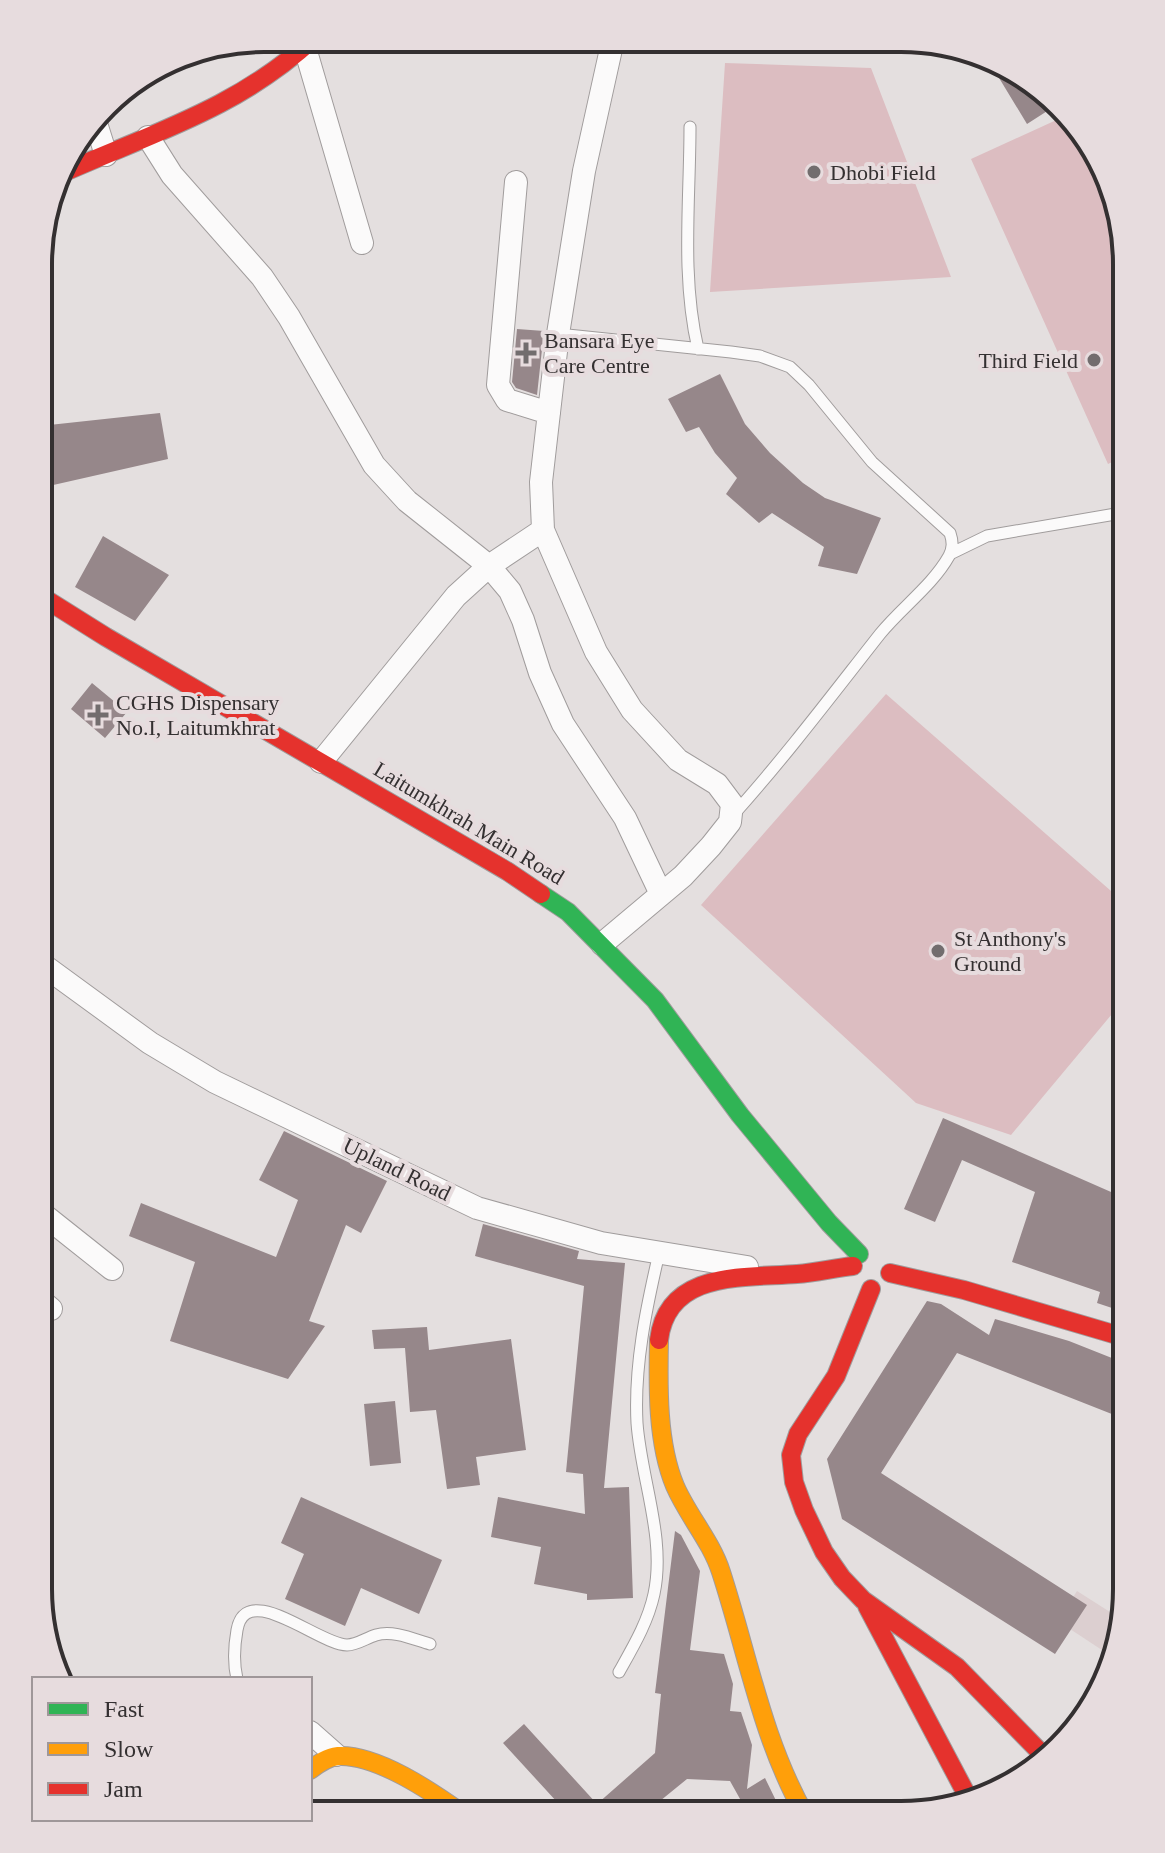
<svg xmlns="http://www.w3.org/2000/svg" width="1165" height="1853" font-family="Georgia,serif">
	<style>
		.built { fill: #dccfd0 }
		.green { fill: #dcbdc1 }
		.building { fill: #96878a }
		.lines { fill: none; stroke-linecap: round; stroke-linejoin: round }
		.lane-casing { stroke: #a09c9c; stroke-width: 13 }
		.street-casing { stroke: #a09c9c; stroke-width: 24 }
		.fast-casing { stroke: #a09c9c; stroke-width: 20 }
		.slow-casing { stroke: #a09c9c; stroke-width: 20 }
		.jam-casing { stroke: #a09c9c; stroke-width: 20 }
		.lane { stroke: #fbfafa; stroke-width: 11 }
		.street { stroke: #fbfafa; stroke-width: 22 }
		.fast { stroke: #30b455; stroke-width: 18 }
		.slow { stroke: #ff9f0a; stroke-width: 18 }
		.jam { stroke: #e5322d; stroke-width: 18 }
		.poi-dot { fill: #726d6e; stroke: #e7dcde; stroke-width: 3 }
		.labels { text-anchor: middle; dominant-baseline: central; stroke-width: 8; stroke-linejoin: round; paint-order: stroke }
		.poi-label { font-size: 22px; fill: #343031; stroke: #e7dcde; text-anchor: start }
		.street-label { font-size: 22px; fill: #343031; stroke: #e7dcde }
		.rim { fill: none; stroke: #343031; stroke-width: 4 }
	</style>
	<rect width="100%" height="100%" fill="#e4dfdf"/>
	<path class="built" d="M 1077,1591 L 1121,1619 L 1108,1654 L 1070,1629 L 1063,1613 Z"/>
	<path class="green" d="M 725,63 L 871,68 L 951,277 L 710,292 Z
		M 1063,117 L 1110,178 L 1127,264 L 1127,455 L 1108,464 L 971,159 Z
		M 886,694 L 1127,905 L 1127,996 L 1011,1135 L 916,1103 L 701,905 Z"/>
	<path class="building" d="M 990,63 L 1039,85 L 1055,106 L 1027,124 Z
		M 517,329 L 544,331 L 537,395 L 516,388 L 512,382 Z
		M 720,374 L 745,424 L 770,453 L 803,483 L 825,498 L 881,518 L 857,574 L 818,566 L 824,547 L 772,513 L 759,523 L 726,494 L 737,478 L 715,453 L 699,427 L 686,432 L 668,399 Z
		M 160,413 L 168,459 L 40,488 L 40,426 Z
		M 103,536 L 169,575 L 135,621 L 75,587 Z
		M 92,683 L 127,712 L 105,738 L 71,709 Z
		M 943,1118 L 1127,1199 L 1127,1313 L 1097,1303 L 1100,1292 L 1012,1262 L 1035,1192 L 962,1160 L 935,1222 L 904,1209 Z
		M 284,1131 L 387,1181 L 361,1233 L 346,1225 L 309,1321 L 325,1326 L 288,1379 L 170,1341 L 195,1262 L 129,1236 L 141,1203 L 276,1257 L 298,1200 L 259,1180 Z
		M 483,1224 L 579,1251 L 577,1259 L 625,1263 L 604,1488 L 629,1487 L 633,1598 L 587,1600 L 587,1594 L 534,1584 L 541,1547 L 491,1537 L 498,1497 L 585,1514 L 583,1474 L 566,1472 L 584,1286 L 475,1256 Z
		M 927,1301 L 941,1304 L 989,1335 L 995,1319 L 1069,1341 L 1127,1364 L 1127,1420 L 957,1353 L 881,1473 L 1087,1605 L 1055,1654 L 842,1519 L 827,1459 Z
		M 427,1327 L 429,1350 L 511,1339 L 526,1450 L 476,1457 L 480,1485 L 447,1489 L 436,1410 L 410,1412 L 405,1348 L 374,1349 L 372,1330 Z
		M 395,1401 L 401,1463 L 370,1466 L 364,1404 Z
		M 301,1497 L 442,1560 L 419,1614 L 361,1588 L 345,1626 L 285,1599 L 304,1554 L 281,1543 Z
		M 675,1531 L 681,1535 L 700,1571 L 690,1650 L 724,1654 L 733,1684 L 730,1711 L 741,1712 L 752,1745 L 747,1789 L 765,1778 L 783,1815 L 749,1815 L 730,1781 L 687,1779 L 644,1814 L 568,1814 L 503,1743 L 524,1724 L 597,1804 L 655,1753 L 661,1694 L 655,1693 Z"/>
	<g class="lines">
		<g class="lane-casing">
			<path id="lane" d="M 690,127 C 690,201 681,276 698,349
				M 558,334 L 731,352 L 760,356 L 790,367 L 809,385 L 872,462 L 950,533 C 953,542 953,548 949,556 C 932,586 902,607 880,634 C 832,695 786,756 734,814
				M 950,554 L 987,536 L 1127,512
				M 619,1672 C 633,1647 648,1622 654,1594 C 666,1538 641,1479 637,1423 C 634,1366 646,1309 659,1253
				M 237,1679 C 233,1662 234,1647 237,1630 C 246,1579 319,1645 347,1645 C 357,1645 366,1638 376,1635 C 393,1630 413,1639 430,1644"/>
		</g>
		<g class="street-casing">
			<path id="street" d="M 305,48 L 362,243
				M 95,120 L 106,155
				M 148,137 L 172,175 L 262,277 L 289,317 L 374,465 L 407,501 L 489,566 L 510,591 L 523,620 L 540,673 L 563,724 L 625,818 L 661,894
				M 516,182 L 498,385 L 507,400 L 549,413
				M 321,762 L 456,596 L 489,566 L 543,530
				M 602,944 L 683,876 L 711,846 L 730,822 L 732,804 L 717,784 L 678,760 L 632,710 L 596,652 L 543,530 L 541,482 L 558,334 L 584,171 L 613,40
				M 39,962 L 150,1043 L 215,1082 L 477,1208 L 601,1243 L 747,1267
				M 39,1144 L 41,1146
				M 39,1211 L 112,1269
				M 38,1298 L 51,1309
				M 310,1732 L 336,1755"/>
		</g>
		<g class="fast-casing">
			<path id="fast" d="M 541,894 L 568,912 L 655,1000 L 740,1115 L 829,1223 L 859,1254"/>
		</g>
		<g class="slow-casing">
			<path id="slow" d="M 659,1340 C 658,1386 657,1443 675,1486 C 688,1516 711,1541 721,1572 C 748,1655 762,1739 805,1815
				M 310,1770 C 318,1764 327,1757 338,1756 C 377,1754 432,1792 463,1814"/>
		</g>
		<g class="jam-casing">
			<path id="jam" d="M 58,175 C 152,133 237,109 314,38
				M 39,595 L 106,637 L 507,871 L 541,894
				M 890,1273 L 964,1290 L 1127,1338
				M 871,1289 L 836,1376 L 798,1434 L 791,1455 L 794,1482 L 804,1510 L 824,1552 L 842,1578 L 863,1600 L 957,1667 L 1043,1755
				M 659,1340 C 667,1270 745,1278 797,1274 C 816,1273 834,1268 853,1266
				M 867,1606 L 970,1801"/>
		</g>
		<use href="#lane" class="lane"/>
		<use href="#street" class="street"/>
		<use href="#fast" class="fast"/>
		<use href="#slow" class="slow"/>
		<use href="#jam" class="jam"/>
	</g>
	<g class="poi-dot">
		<circle cx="814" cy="172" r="8"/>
		<path d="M522 341h8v8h8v8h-8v8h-8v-8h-8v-8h8z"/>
		<circle cx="1094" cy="360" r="8"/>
		<path d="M94 703h8v8h8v8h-8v8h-8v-8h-8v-8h8z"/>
		<circle cx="938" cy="951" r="8"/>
	</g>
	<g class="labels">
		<g class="poi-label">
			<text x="830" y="172">Dhobi Field</text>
			<text x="544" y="340">Bansara Eye<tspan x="544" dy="25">Care Centre</tspan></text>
			<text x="1078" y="360" text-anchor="end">Third Field</text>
			<text x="116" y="702">CGHS Dispensary<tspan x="116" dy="25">No.I, Laitumkhrat</tspan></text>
			<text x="954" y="938">St Anthony's<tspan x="954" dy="25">Ground</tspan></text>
		</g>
		<g class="street-label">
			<text transform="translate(469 823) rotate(31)">Laitumkhrah Main Road</text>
			<text transform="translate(397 1169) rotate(26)">Upland Road</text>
		</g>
	</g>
	<path d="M0 0H1165V1853H0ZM264 52H901A212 212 0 0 1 1113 264V1589A212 212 0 0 1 901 1801H264A212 212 0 0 1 52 1589V264A212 212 0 0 1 264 52Z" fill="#e7dcde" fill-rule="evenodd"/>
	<path class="rim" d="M264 52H901A212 212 0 0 1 1113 264V1589A212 212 0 0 1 901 1801H264A212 212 0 0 1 52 1589V264A212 212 0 0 1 264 52Z"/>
	<rect x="32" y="1677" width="280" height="144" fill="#e7dcde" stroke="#9f9799" stroke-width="2"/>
	<rect x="48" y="1703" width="40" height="12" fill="#30b455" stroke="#9f9799" stroke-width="2"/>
	<text x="104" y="1717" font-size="24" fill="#343031">Fast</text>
	<rect x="48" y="1743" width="40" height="12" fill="#ff9f0a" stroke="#9f9799" stroke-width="2"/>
	<text x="104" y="1757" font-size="24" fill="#343031">Slow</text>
	<rect x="48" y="1783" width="40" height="12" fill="#e5322d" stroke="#9f9799" stroke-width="2"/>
	<text x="104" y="1797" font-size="24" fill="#343031">Jam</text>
</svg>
